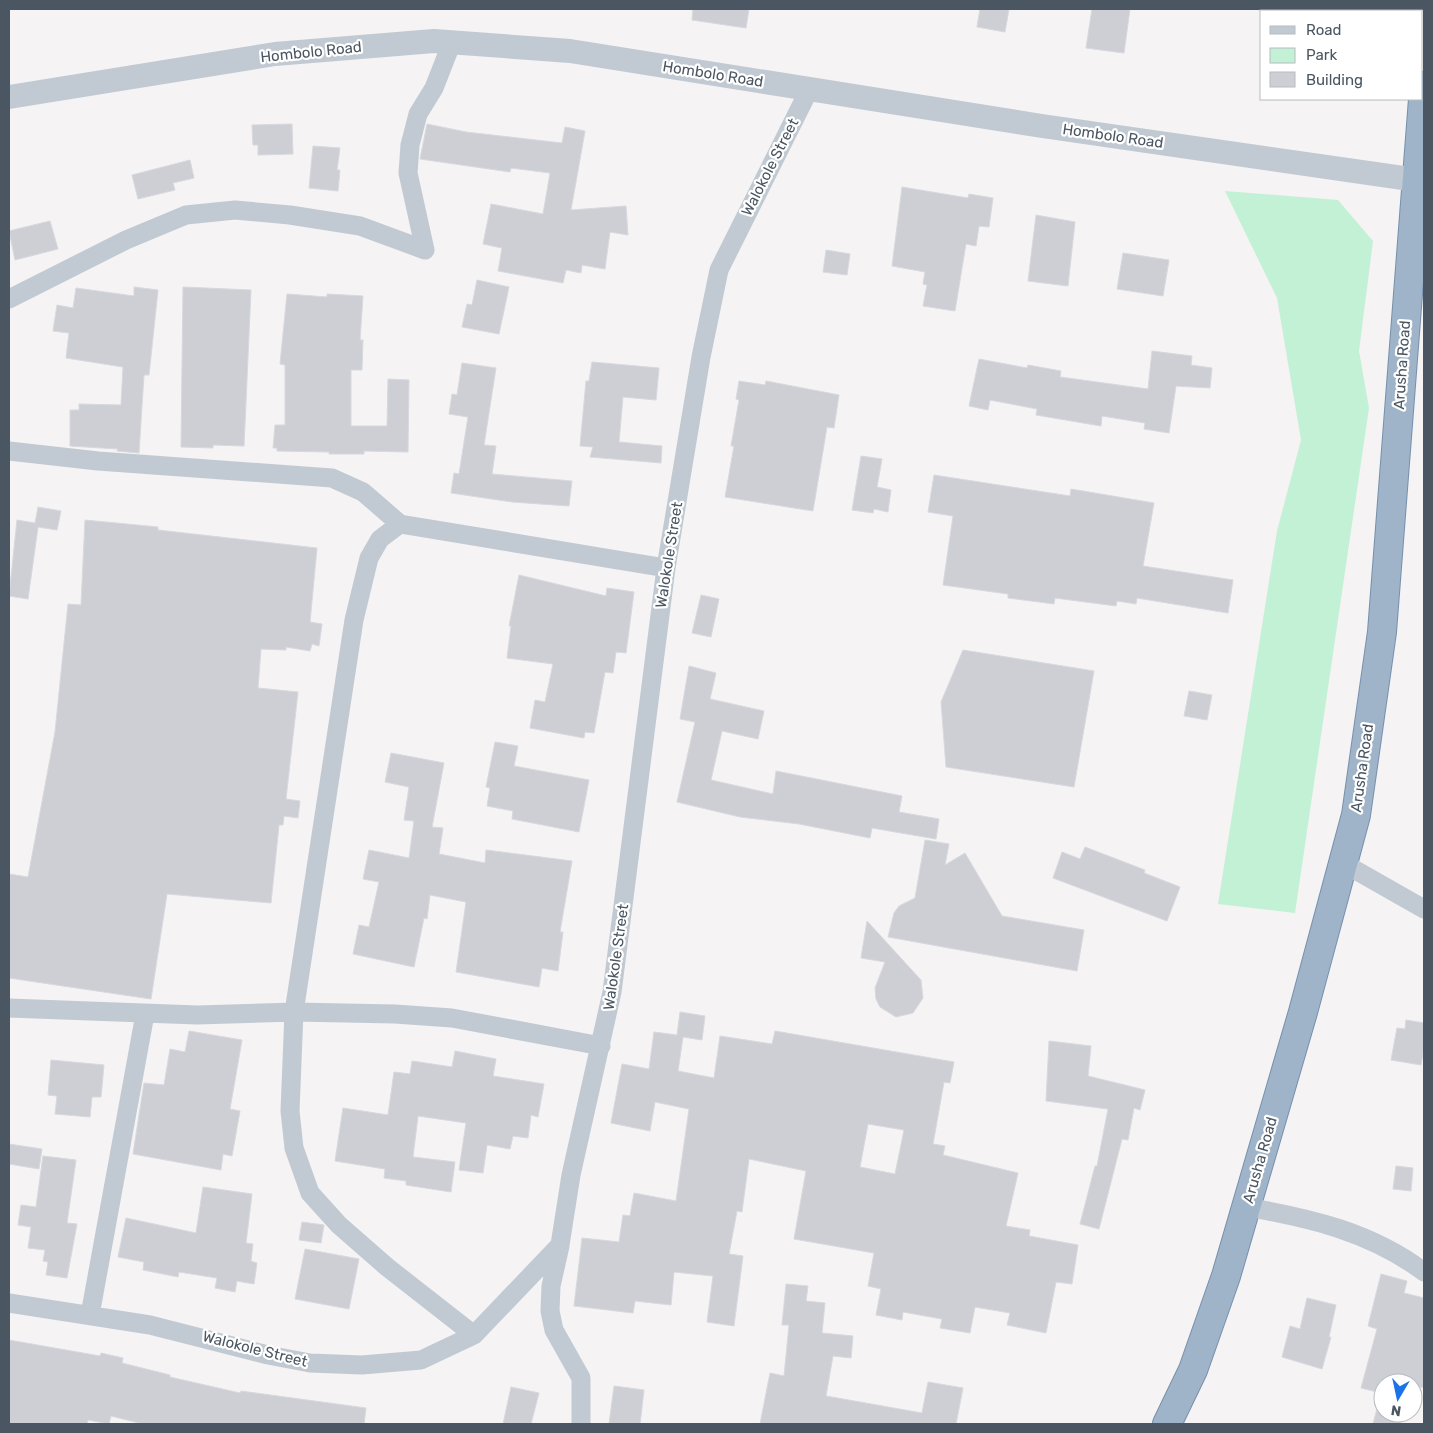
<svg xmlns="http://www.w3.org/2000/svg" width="1433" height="1433" font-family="Rubik,sans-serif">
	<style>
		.green { fill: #c3f1d5 }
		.building { fill: #cdcfd5; stroke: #d7d9de; fill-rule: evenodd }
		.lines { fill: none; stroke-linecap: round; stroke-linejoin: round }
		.trunk-casing { stroke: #7690ad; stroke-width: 30 }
		.minor { stroke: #c1cad2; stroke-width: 19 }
		.tertiary { stroke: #c1cad2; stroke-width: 24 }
		.trunk { stroke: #9fb4c9; stroke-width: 28 }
		.labels { text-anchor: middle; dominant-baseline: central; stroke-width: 4.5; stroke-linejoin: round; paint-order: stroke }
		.street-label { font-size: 15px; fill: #4a5661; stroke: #fff }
	</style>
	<rect width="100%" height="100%" fill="#f5f3f3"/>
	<path class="green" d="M 1225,191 L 1338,200 L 1373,241 L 1359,351 L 1369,408 L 1295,913 L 1218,904 L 1277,531 L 1301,440 L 1277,298 Z"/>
	<path class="building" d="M 693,9 L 749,9 L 746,28 L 692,20 Z
		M 980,9 L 1009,9 L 1005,32 L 977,27 Z
		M 1092,9 L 1130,9 L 1124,53 L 1086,48 Z
		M 292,124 L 293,154 L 258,155 L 258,145 L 253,145 L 252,125 Z
		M 427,124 L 466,132 L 562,143 L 565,127 L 585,131 L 571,210 L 626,206 L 628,235 L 610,232 L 605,269 L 582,265 L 581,273 L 566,270 L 563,283 L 498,271 L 502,248 L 483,244 L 491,204 L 543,214 L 550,173 L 511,168 L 510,172 L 420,159 Z
		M 313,146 L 340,148 L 337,170 L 340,170 L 338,191 L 309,188 Z
		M 190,160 L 194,178 L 173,183 L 175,190 L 138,199 L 132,175 Z
		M 902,187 L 968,198 L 969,194 L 993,198 L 989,227 L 979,226 L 976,246 L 966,244 L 955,311 L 923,306 L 927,285 L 923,284 L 925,272 L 892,266 Z
		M 1036,215 L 1075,222 L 1068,286 L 1028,281 Z
		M 50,221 L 58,249 L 15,260 L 9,231 Z
		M 826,250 L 850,254 L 847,275 L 823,272 Z
		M 1123,253 L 1169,260 L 1163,296 L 1117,289 Z
		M 477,280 L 509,287 L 499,334 L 462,327 L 467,304 L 472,305 Z
		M 134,287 L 158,290 L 149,375 L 144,375 L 139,453 L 117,451 L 118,449 L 70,446 L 70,410 L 79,410 L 79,404 L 121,405 L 123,367 L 66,358 L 69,333 L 53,331 L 57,305 L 73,308 L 76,288 L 134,296 Z
		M 183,287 L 251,290 L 244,446 L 213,445 L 213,448 L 181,447 Z
		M 287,294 L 327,297 L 327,294 L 363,296 L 360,340 L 363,340 L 362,370 L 351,370 L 351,426 L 387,426 L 388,379 L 409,380 L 408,452 L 364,451 L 364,454 L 329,454 L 329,452 L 277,451 L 277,448 L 273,448 L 275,425 L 285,425 L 285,365 L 280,364 Z
		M 1152,351 L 1192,356 L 1191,365 L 1212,368 L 1210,388 L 1176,386 L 1169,433 L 1144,429 L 1145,423 L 1102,416 L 1101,426 L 1036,415 L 1037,409 L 990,400 L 988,410 L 969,406 L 979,359 L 1027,368 L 1028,365 L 1061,371 L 1060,377 L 1148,389 Z
		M 592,362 L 659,368 L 656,400 L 623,397 L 619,442 L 662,446 L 661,463 L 590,457 L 593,447 L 580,446 L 586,381 L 589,381 Z
		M 462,363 L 496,368 L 484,445 L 496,446 L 492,474 L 572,481 L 569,506 L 512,502 L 451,493 L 454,473 L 459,474 L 468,417 L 449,414 L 452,394 L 457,395 Z
		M 739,381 L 765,385 L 766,381 L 839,395 L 834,428 L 827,427 L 813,511 L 725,497 L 734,446 L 731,446 L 739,400 L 736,399 Z
		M 861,456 L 882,459 L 877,487 L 891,490 L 888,512 L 874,509 L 873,513 L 852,510 Z
		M 934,475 L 1070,496 L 1071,489 L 1154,503 L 1143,566 L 1233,580 L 1228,613 L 1137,598 L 1136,604 L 1117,601 L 1116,606 L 1055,598 L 1054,604 L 1008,598 L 1008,594 L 943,585 L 953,516 L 928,512 Z
		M 38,507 L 61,511 L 57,530 L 38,527 L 28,599 L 9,596 L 17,520 L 35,523 Z
		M 85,520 L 158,527 L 158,530 L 317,548 L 310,622 L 322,624 L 319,646 L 312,644 L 310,651 L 286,647 L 286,650 L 261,649 L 258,688 L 298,692 L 286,799 L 300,801 L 298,818 L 284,816 L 283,825 L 279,825 L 271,903 L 167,894 L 151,999 L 9,978 L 9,874 L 28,877 L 55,732 L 68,604 L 81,605 Z
		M 519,575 L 606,596 L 607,588 L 634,592 L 626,653 L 616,652 L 613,673 L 605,672 L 594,733 L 585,732 L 584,738 L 530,728 L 535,700 L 545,702 L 553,664 L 507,658 L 511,626 L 509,626 Z
		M 701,595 L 719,599 L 711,637 L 692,633 Z
		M 963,650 L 1094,671 L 1074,787 L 946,767 L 941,702 Z
		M 689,666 L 716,673 L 710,699 L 764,711 L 758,739 L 722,731 L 711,780 L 773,794 L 776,771 L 902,796 L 899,812 L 939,819 L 936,839 L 872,828 L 870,838 L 799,824 L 740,817 L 677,802 L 695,722 L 680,719 Z
		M 1189,691 L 1212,695 L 1207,720 L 1184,716 Z
		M 495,742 L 518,746 L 514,766 L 589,780 L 579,832 L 512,819 L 513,811 L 487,806 L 490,788 L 486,787 Z
		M 391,753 L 444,763 L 432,827 L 443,828 L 439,854 L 485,863 L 486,850 L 572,861 L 560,932 L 563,932 L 558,971 L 542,968 L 539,987 L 456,972 L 466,902 L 430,895 L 427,919 L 424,918 L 414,967 L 353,954 L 359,925 L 369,927 L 379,882 L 363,879 L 369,850 L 409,858 L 414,821 L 404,820 L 409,787 L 385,782 Z
		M 925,840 L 949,844 L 945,865 L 965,853 L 1002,916 L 1084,930 L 1077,971 L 888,937 L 894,913 L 899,906 L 915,898 Z
		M 1085,847 L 1145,870 L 1144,873 L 1180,887 L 1167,921 L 1053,878 L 1062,852 L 1080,859 Z
		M 867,921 L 921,980 L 923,998 L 913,1013 L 896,1017 L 880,1007 L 876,999 L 875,988 L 885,962 L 861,958 Z
		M 680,1012 L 705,1016 L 702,1040 L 683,1037 L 678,1071 L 714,1078 L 720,1036 L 772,1044 L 775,1031 L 954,1062 L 950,1083 L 944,1082 L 933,1144 L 945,1146 L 943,1155 L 1018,1173 L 1006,1226 L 1030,1230 L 1029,1236 L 1078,1245 L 1072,1284 L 1056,1282 L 1046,1333 L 1007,1325 L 1010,1313 L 975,1307 L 970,1333 L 940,1328 L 942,1319 L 903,1312 L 902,1320 L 876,1315 L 881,1289 L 868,1286 L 874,1253 L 794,1239 L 806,1171 L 749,1159 L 742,1212 L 737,1211 L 729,1254 L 743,1256 L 734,1326 L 707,1322 L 713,1276 L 674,1272 L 671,1305 L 635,1301 L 633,1313 L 574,1306 L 582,1238 L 619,1242 L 623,1215 L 630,1216 L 634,1193 L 676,1201 L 689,1109 L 655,1102 L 650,1131 L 611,1123 L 622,1064 L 649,1069 L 654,1032 L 677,1035 ZM 868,1124 L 904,1130 L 895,1174 L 860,1167 Z
		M 1406,1020 L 1424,1023 L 1424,1047 L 1421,1065 L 1391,1060 L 1397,1028 L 1405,1029 Z
		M 189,1031 L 242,1040 L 230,1109 L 240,1111 L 232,1156 L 223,1154 L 221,1170 L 133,1154 L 144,1083 L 164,1085 L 170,1049 L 185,1052 Z
		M 1049,1041 L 1091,1046 L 1088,1076 L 1145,1090 L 1140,1110 L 1134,1108 L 1128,1140 L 1122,1139 L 1099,1229 L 1080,1224 L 1095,1166 L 1097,1166 L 1108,1109 L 1046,1101 Z
		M 455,1051 L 496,1059 L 493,1076 L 544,1084 L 538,1117 L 531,1115 L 528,1138 L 513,1136 L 510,1149 L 487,1145 L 483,1173 L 459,1170 L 466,1123 L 418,1116 L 413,1157 L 455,1162 L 451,1192 L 406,1185 L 406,1181 L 384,1178 L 385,1169 L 335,1161 L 343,1108 L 388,1115 L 394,1072 L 410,1074 L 412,1061 L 452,1067 Z
		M 51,1060 L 104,1065 L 101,1097 L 92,1097 L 90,1117 L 55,1114 L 57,1096 L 48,1095 Z
		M 9,1144 L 42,1149 L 39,1169 L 9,1164 Z
		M 43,1156 L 76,1160 L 67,1223 L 77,1224 L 67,1278 L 46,1275 L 48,1262 L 43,1261 L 45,1250 L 28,1248 L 31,1227 L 18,1225 L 21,1205 L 36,1207 Z
		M 1396,1166 L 1413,1168 L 1411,1191 L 1393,1189 Z
		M 203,1187 L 252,1194 L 246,1243 L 253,1244 L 251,1261 L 257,1263 L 254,1284 L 237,1281 L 235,1292 L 215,1288 L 217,1278 L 179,1272 L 178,1277 L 143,1270 L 144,1262 L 118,1257 L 126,1218 L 196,1233 Z
		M 302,1222 L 324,1225 L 321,1243 L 299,1240 Z
		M 305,1249 L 359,1259 L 349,1309 L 295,1299 Z
		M 1381,1274 L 1407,1281 L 1404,1293 L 1424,1298 L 1424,1388 L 1413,1385 L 1413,1383 L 1383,1383 L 1383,1413 L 1403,1413 L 1400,1424 L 1373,1424 L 1381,1393 L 1361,1388 L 1377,1329 L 1368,1326 Z
		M 786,1284 L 808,1286 L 806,1301 L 825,1303 L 822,1333 L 853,1336 L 851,1358 L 833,1356 L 826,1396 L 922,1413 L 928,1382 L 963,1388 L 956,1424 L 760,1424 L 770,1373 L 784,1376 L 789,1325 L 782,1325 Z
		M 1307,1298 L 1336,1305 L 1329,1337 L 1331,1337 L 1322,1369 L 1282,1357 L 1290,1326 L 1300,1329 Z
		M 9,1340 L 100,1356 L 101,1353 L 123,1358 L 122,1363 L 170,1375 L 170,1377 L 240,1393 L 241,1391 L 366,1408 L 364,1424 L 143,1424 L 111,1416 L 109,1424 L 88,1420 L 87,1424 L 9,1424 Z
		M 614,1386 L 644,1390 L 640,1424 L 609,1424 Z
		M 511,1387 L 539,1393 L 531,1424 L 503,1424 Z"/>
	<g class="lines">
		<g class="trunk-casing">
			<path id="trunk" d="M 1167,1424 L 1193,1370 L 1226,1276 L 1303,1012 L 1356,815 L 1382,632 L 1424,86"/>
		</g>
		<path class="minor" d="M 425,250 L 408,173 L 410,145 L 418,114 L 434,88 L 452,42
			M 9,299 L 126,240 L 186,215 L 235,210 L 290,215 L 360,226 L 425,250
			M 9,451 L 98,461 L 332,478 L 363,492 L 400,524
			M 1343,863 L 1424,909
			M 9,1008 L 197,1015 L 294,1012 L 395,1014 L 452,1018 L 601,1046
			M 1246,1207 C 1310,1218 1371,1232 1424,1272
			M 560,1246 L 551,1286 L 550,1311 L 554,1330 L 581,1378 L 581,1424
			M 9,1303 L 150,1325 L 268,1355 L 310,1363 L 362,1365 L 421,1360 L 474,1335 L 560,1245 L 571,1175 L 612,992 L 666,568 L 701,357 L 719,270 L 809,90
			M 90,1315 L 145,1014
			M 474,1335 L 387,1267 L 339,1225 L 310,1193 L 294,1148 L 290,1111 L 294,1012 L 354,620 L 369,558 L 380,539 L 400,524 L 666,568"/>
		<path class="tertiary" d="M 9,97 L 275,54 L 434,41 L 570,51 L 1042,126 L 1424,181"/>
		<use href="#trunk" class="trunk"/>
	</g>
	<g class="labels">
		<g class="street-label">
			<text transform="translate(311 52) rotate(-6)">Hombolo Road</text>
			<text transform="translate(713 74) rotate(9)">Hombolo Road</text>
			<text transform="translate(1113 136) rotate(8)">Hombolo Road</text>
			<text transform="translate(770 167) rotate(-63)">Walokole Street</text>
			<text transform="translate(1402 365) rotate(-86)">Arusha Road</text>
			<text transform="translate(669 555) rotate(-81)">Walokole Street</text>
			<text transform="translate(1362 768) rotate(-82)">Arusha Road</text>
			<text transform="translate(616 957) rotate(-82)">Walokole Street</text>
			<text transform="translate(1260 1160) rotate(-74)">Arusha Road</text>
			<text transform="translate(255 1349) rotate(14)">Walokole Street</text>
		</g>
	</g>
	<rect width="1433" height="1433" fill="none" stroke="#4a5661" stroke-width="20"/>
	<rect x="1260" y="10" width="162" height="90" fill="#ffffff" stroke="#b7bbc0"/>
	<rect x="1270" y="26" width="25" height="8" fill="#c1cad2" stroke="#b7bbc0"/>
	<text x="1306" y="35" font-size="15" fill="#4a5661">Road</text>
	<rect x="1270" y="48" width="25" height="15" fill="#c3f1d5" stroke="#b7bbc0"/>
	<text x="1306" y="60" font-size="15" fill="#4a5661">Park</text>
	<rect x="1270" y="72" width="25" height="15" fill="#cdcfd5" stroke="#b7bbc0"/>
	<text x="1306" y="85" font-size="15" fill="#4a5661">Building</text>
	<g transform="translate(1398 1398) rotate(189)"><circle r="24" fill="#ffffff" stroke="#b7bbc0"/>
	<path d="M0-4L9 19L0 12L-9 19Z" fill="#1a73e8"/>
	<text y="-8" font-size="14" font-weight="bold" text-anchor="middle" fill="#4a5661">N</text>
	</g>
</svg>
